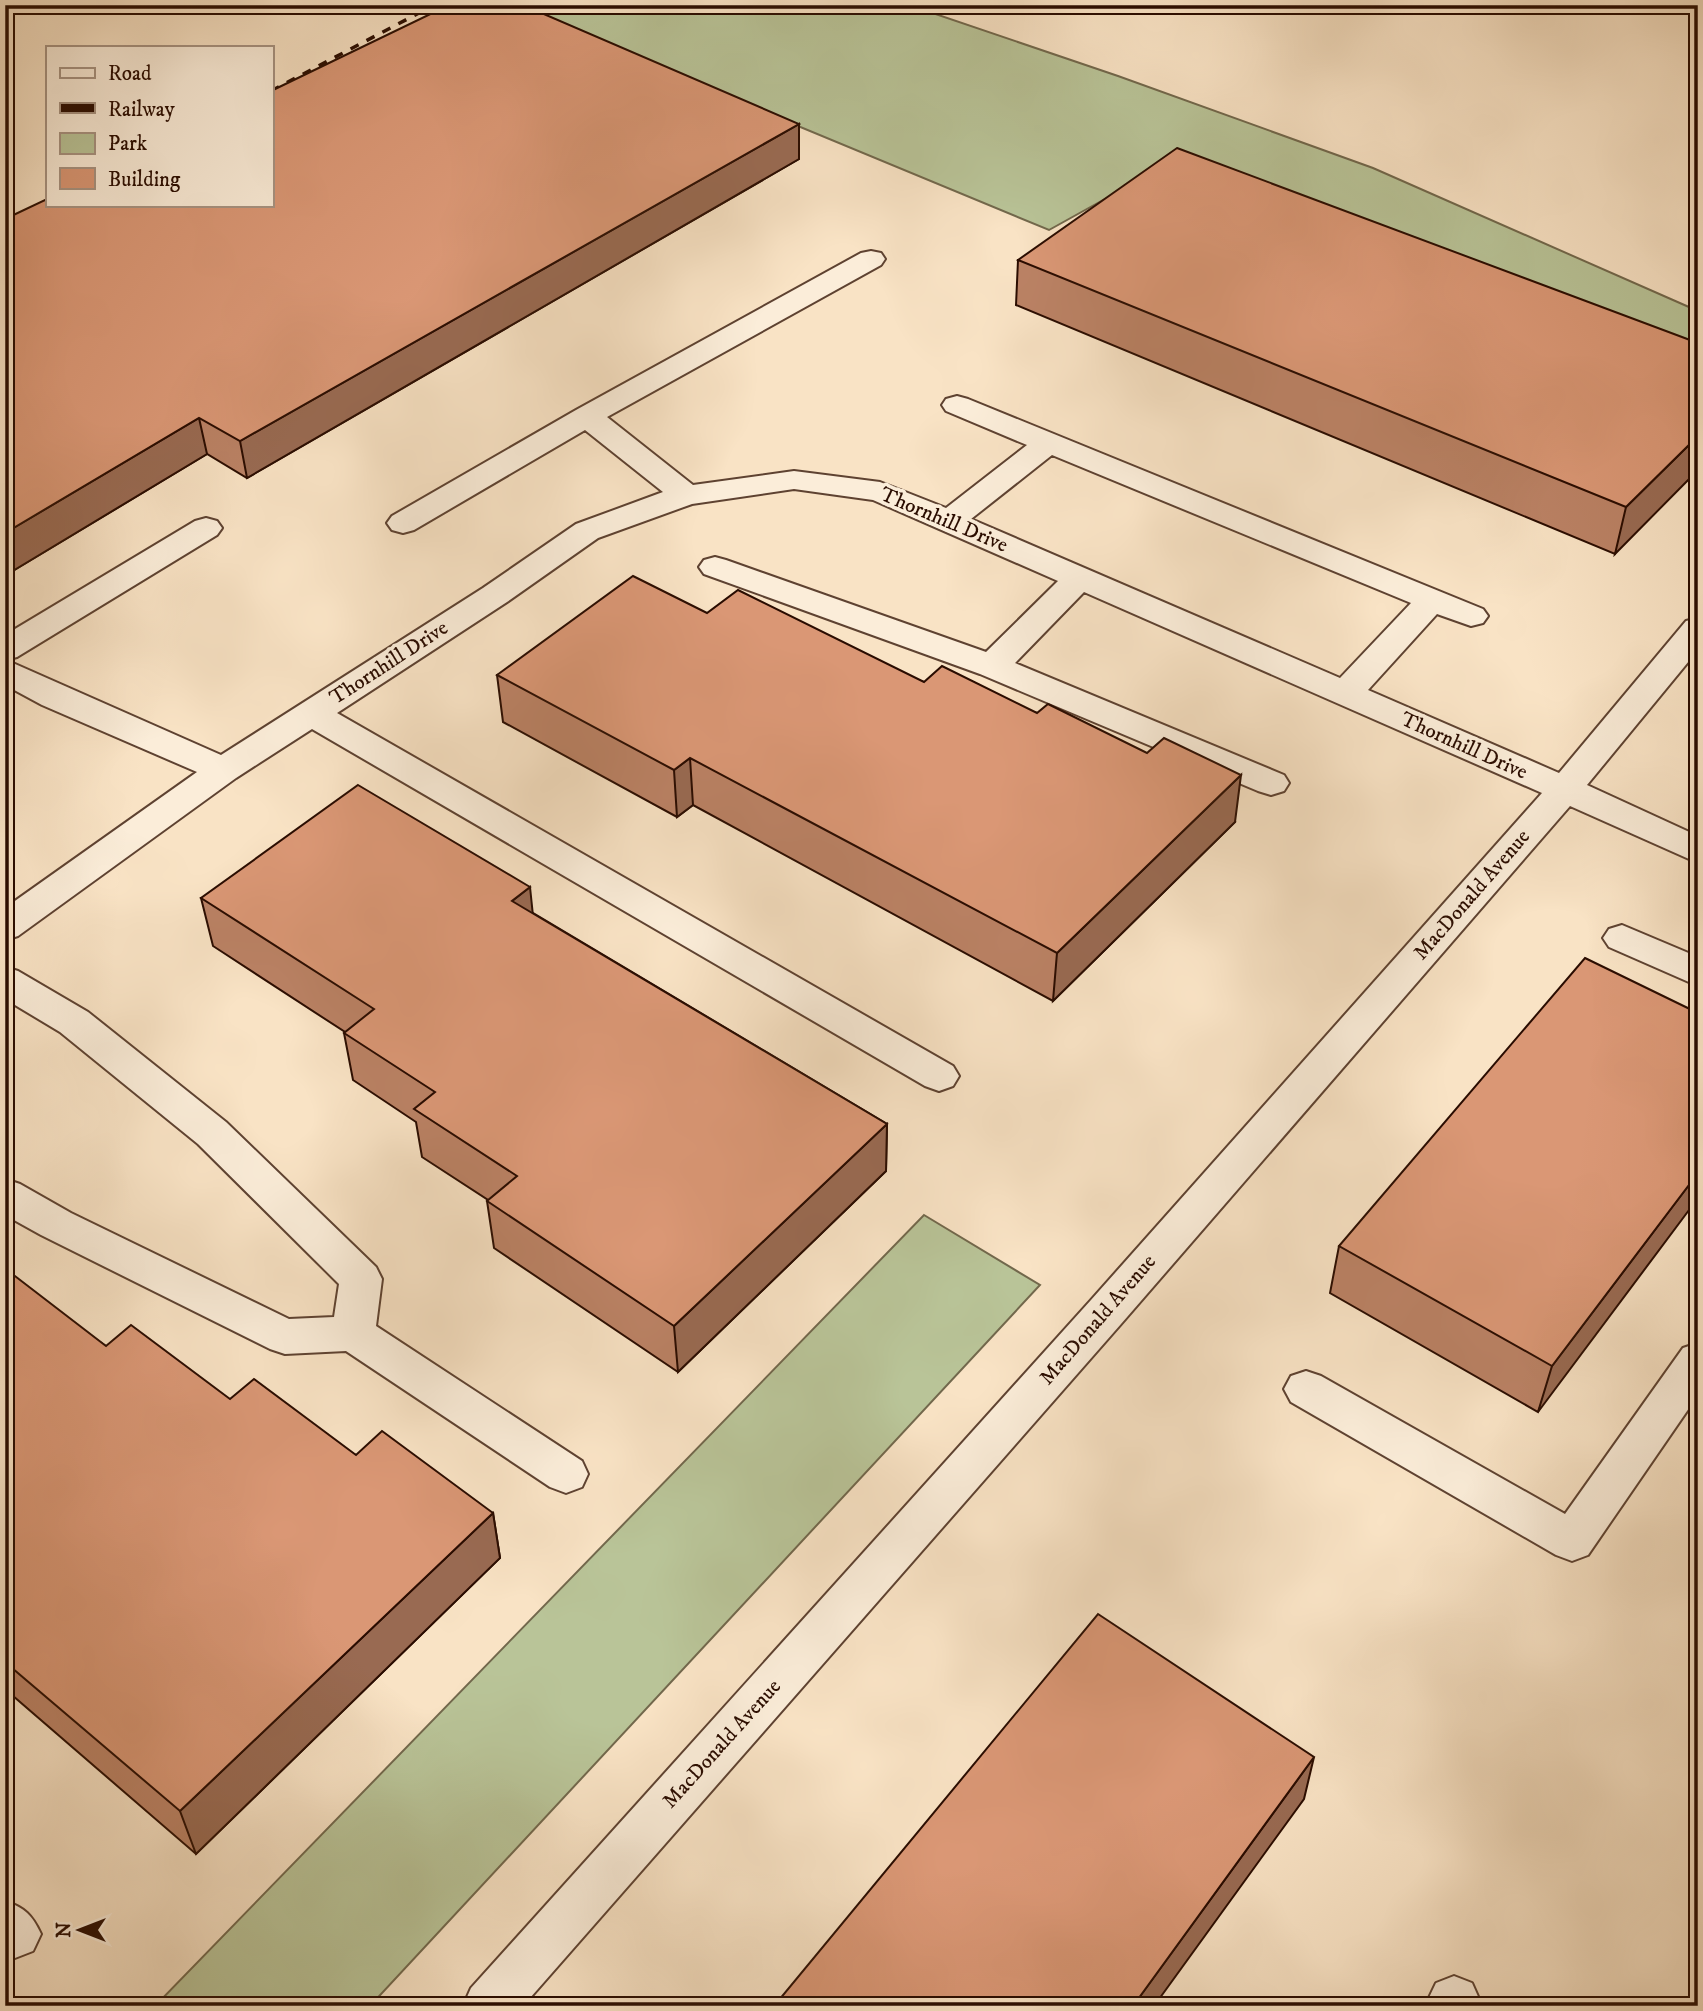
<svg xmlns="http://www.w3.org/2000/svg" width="1703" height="2011" font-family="'IM FELL DW Pica',serif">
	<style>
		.green { fill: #b9c498; stroke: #72684c; stroke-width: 2 }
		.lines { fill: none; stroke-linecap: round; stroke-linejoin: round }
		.minor-casing { stroke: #5e4231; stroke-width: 4 }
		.minor { fill: #fbedd9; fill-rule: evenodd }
		.rail { stroke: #2a0c00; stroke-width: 3.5; stroke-dasharray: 9 9; stroke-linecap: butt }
		.wall { fill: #bb8265; stroke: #2a0c00; stroke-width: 2 }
		.shaded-wall { fill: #996a52; stroke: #2a0c00; stroke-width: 2 }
		.building { fill: #da9775; stroke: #2a0c00; stroke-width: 2 }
		.labels { text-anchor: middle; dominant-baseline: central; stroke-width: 7; stroke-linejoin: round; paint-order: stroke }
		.street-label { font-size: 21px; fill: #2a0c00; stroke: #fbedd9 }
	</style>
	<rect width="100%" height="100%" fill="#f9e3c5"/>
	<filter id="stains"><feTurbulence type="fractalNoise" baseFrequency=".00286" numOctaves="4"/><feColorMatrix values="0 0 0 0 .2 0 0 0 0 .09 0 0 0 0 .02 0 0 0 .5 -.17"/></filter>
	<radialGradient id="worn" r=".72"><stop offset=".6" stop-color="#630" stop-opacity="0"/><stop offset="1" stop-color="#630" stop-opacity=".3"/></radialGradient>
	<path class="green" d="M 506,5 L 909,5 L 1118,76 L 1373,168 L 1698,311 L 1698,362 L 1159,169 L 1049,230 Z
		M 924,1215 L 1040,1285 L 370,2006 L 155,2006 Z"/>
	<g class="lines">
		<g class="minor-casing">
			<path id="minor" d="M 871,251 L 881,253 L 885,259 L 881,265 L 607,417 L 693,485 L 794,471 L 880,482 L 946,508 L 1027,445 L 946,411 L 942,405 L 946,399 L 957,396 L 968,399 L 1483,609 L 1488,616 L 1483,623 L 1471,626 L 1437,614 L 1368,690 L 1559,773 L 1686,621 L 1698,618 L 1698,650 L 1587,785 L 1698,836 L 1698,863 L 1570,806 L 1121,1324 L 523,2006 L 463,2006 L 471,1988 L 1091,1300 L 1542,793 L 1084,592 L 1015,663 L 1284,775 L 1289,783 L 1284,791 L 1271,795 L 1258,791 L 980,674 L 704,574 L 699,567 L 704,560 L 715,557 L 726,560 L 986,652 L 1058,581 L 873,500 L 794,489 L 692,504 L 598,538 L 507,602 L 337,713 L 953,1066 L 959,1076 L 953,1086 L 939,1091 L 925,1086 L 312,729 L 236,778 L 18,936 L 5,940 L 5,908 L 197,772 L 42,705 L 5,685 L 5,635 L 195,521 L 206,518 L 217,521 L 222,528 L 217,535 L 17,657 L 6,660 L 221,755 L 483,588 L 576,524 L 663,492 L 585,430 L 414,530 L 403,533 L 392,530 L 387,523 L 392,516 L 576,410 L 861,253 ZM 1052,455 L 1411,603 L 1340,678 L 971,519 Z
				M 1622,925 L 1698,957 L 1698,986 L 1609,947 L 1603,938 L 1609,929 Z
				M 5,967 L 18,971 L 88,1012 L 226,1122 L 376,1267 L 382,1279 L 376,1326 L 582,1461 L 588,1474 L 582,1487 L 566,1493 L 550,1487 L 346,1351 L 285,1354 L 270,1349 L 41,1235 L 5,1215 L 5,1179 L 20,1184 L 71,1213 L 289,1319 L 334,1317 L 339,1284 L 198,1144 L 60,1032 L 5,999 Z
				M 1698,1343 L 1698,1395 L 1588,1555 L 1572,1561 L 1556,1555 L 1291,1402 L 1284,1389 L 1291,1376 L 1306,1371 L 1321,1376 L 1565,1514 L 1683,1348 Z
				M 5,1901 C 25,1908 32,1915 41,1934 L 33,1951 L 15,1958 L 5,1955 Z
				M 1454,1976 L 1472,1983 L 1480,2001 L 1478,2006 L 1425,2006 L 1436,1983 Z"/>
		</g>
		<use href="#minor" class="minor"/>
		<path class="rail" d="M 1683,5 L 1698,10
			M 271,91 L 434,5"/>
	</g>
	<path class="wall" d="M 799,124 L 799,159 L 247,478 L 207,454 L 6,575 L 5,574 L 5,219 Z
		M 1018,260 L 1698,343 L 1615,554 L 1016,305 Z
		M 707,613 L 924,682 L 1037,713 L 1235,822 L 1053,1001 L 693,805 L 677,817 L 503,722 L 497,675 Z
		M 201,898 L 533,913 L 887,1124 L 886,1171 L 678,1372 L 494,1248 L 487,1201 L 488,1200 L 422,1157 L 416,1122 L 353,1080 L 344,1033 L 345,1032 L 213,946 Z
		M 1698,1013 L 1538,1412 L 1330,1293 L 1339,1246 Z
		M 5,1278 L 106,1346 L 356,1455 L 493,1513 L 500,1558 L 196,1854 L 5,1689 Z"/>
	<path class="shaded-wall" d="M 799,124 L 799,159 L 247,478 L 240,441 Z
		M 199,418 L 207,454 L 6,575 L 5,571 L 5,533 Z
		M 1698,436 L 1698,470 L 1615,554 L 1626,507 Z
		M 690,758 L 693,805 L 677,817 L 674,770 Z
		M 1241,775 L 1235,822 L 1053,1001 L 1057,953 Z
		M 530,887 L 535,935 L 512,901 Z
		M 887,1124 L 886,1171 L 678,1372 L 674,1326 Z
		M 1698,1173 L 1698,1198 L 1538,1412 L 1552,1366 Z
		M 493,1513 L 500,1558 L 196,1854 L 180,1811 Z
		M 1314,1757 L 1304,1799 L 1154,2006 L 1133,2006 Z"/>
	<path class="building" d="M 449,5 L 523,5 L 799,124 L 240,441 L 199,418 L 5,533 L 5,219 L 47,199 L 47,205 L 271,205 L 271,91 Z
		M 1177,148 L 1698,343 L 1698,436 L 1626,507 L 1018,260 Z
		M 633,576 L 707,613 L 738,590 L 924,682 L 942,666 L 1037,713 L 1048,704 L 1147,753 L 1164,738 L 1241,775 L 1057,953 L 690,758 L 674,770 L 497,675 Z
		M 358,785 L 530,887 L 512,901 L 887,1124 L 674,1326 L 487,1201 L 517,1176 L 414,1109 L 435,1092 L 344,1033 L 374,1009 L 201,898 Z
		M 1585,958 L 1698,1013 L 1698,1173 L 1552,1366 L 1339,1246 Z
		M 11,1273 L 106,1346 L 131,1325 L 230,1399 L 254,1379 L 356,1455 L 382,1431 L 493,1513 L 180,1811 L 5,1662 L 5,1278 Z
		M 1098,1614 L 1314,1757 L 1133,2006 L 774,2006 Z"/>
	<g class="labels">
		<g class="street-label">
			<text transform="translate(944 520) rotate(23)">Thornhill Drive</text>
			<text transform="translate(389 663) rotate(-33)">Thornhill Drive</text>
			<text transform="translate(1464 746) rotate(24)">Thornhill Drive</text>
			<text transform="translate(1472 895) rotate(-49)">MacDonald Avenue</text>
			<text transform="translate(1098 1320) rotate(-49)">MacDonald Avenue</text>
			<text transform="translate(722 1744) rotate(-48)">MacDonald Avenue</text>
		</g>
	</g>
	<rect width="1703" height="2011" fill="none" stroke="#f9e3c5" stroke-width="28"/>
	<rect x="7" y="7" width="1689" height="1997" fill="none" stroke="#2a0c00" stroke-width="3.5"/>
	<rect x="14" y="14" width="1675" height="1983" fill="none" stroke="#2a0c00" stroke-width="2"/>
	<rect x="46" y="46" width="228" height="161" fill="#fbedd9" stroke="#a79382" stroke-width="2"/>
	<rect x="60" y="68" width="35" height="10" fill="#fbedd9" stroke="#a79382" stroke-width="2"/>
	<text x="108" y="80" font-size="21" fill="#2a0c00">Road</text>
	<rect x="60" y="103" width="35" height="10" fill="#2a0c00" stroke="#a79382" stroke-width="2"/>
	<text x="108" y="116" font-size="21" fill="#2a0c00">Railway</text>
	<rect x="60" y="133" width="35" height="21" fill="#b9c498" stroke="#a79382" stroke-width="2"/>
	<text x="108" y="150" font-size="21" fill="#2a0c00">Park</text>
	<rect x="60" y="168" width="35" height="21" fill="#da9775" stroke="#a79382" stroke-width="2"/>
	<text x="108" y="186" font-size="21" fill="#2a0c00">Building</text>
	<g transform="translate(80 1930) rotate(270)" stroke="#fbedd9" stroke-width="5" paint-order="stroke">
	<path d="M0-5L12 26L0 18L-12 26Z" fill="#2a0c00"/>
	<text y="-10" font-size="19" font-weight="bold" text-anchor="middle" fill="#2a0c00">N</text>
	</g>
	<rect width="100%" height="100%" filter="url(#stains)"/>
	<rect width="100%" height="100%" fill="url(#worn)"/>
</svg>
